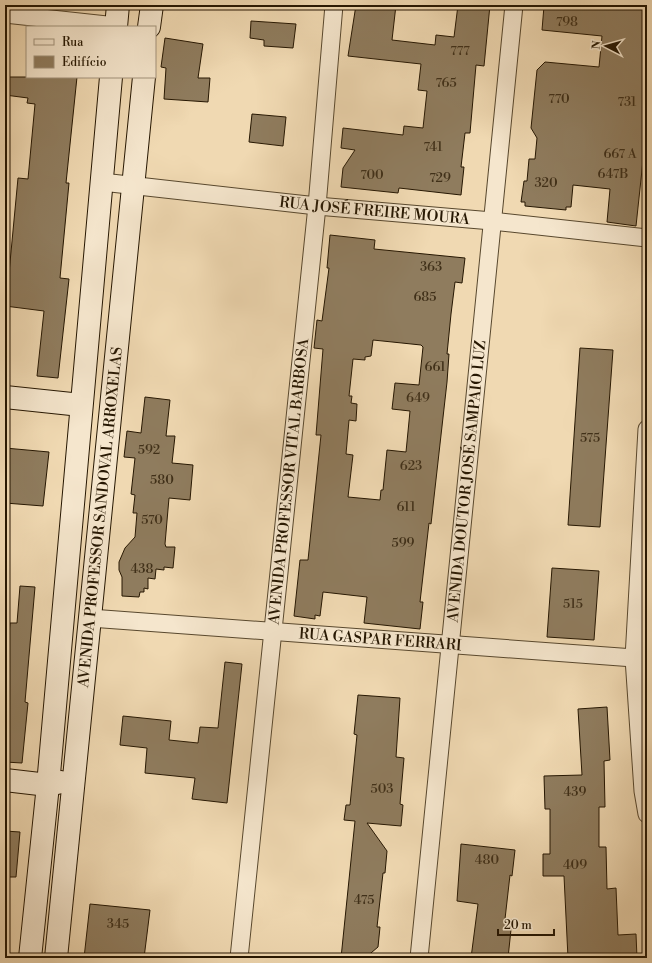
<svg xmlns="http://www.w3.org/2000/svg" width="652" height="963" font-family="'Libre Bodoni',serif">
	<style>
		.building { fill: #8f7c5e; stroke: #261702; fill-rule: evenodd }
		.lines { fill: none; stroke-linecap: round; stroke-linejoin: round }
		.street-casing { stroke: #58482e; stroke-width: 19 }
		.secondary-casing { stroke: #261702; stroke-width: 24 }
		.street { stroke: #f5e6cd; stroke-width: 17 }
		.secondary { stroke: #f5e6cd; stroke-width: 22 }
		.labels { text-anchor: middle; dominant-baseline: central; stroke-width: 4; stroke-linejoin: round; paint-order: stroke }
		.number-label { font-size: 13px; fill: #403019 }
		.street-label { font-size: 15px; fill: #261702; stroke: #f5e6cd }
	</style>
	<rect width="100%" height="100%" fill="#f0d9b2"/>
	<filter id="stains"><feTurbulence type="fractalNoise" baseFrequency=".005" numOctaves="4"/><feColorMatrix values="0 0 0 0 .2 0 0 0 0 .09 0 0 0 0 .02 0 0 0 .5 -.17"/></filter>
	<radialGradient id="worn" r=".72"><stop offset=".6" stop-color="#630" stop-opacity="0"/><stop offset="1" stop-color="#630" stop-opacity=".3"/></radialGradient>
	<path class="building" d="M 356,5 L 396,5 L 392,40 L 435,45 L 436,35 L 454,37 L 458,5 L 490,5 L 484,66 L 476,65 L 470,133 L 465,133 L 461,167 L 464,167 L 461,195 L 399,188 L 398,193 L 341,187 L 343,168 L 355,150 L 341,148 L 343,128 L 403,135 L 404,126 L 423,128 L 427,91 L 418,90 L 421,64 L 348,56 Z
		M 547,5 L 647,5 L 647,123 L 636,226 L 607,222 L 610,189 L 573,185 L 571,207 L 566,207 L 566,210 L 525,206 L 525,202 L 521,202 L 524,181 L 527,181 L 529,159 L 535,159 L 537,138 L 531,128 L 537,70 L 545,62 L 599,67 L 602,36 L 542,30 L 544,6 L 547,7 Z
		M 251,21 L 296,24 L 293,48 L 264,46 L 264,40 L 250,38 Z
		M 165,38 L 203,44 L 198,78 L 210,78 L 208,102 L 164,99 L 166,68 L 161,67 Z
		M 5,77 L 77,77 L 66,183 L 69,183 L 60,278 L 69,279 L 58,378 L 37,376 L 44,311 L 5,306 L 5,272 L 9,273 L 18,178 L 28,179 L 35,104 L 27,103 L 28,98 L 5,95 Z
		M 252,114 L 286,117 L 283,146 L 249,142 Z
		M 330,235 L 375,240 L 374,249 L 465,258 L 462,283 L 455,282 L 451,314 L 447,354 L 449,354 L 447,382 L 431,524 L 429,523 L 420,602 L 423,602 L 420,629 L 364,623 L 367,597 L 323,592 L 320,616 L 315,615 L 315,619 L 294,616 L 300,560 L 308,560 L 321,435 L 316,435 L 323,349 L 314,348 L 317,320 L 322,321 L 329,268 L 327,268 ZM 373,340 L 421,345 L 423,347 L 419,385 L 395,383 L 392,409 L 410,411 L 406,452 L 387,450 L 383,490 L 381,490 L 380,500 L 348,497 L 353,455 L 346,454 L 349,420 L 356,421 L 357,404 L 351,403 L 352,396 L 349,396 L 353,359 L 365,360 L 365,357 L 371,356 Z
		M 580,348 L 613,350 L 600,527 L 568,525 Z
		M 145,397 L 170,400 L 166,436 L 175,436 L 172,463 L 193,465 L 190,500 L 169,498 L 165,544 L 166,547 L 175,547 L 173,568 L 164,567 L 164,570 L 156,569 L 155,579 L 148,578 L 148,589 L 144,588 L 144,592 L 140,592 L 139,597 L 122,596 L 122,577 L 119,570 L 119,562 L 125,548 L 135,537 L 137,513 L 133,513 L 135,495 L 131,494 L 135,458 L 124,457 L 127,431 L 141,433 Z
		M 5,448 L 49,452 L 43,506 L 5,503 Z
		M 552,568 L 599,571 L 594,640 L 547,637 Z
		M 20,586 L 35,587 L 25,702 L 28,703 L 22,763 L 5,762 L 5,645 L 8,645 L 10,623 L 17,623 Z
		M 225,662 L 242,664 L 227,803 L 192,799 L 195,778 L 145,773 L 147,748 L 120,745 L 123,716 L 171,721 L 169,740 L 198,743 L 200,727 L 218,728 Z
		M 358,695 L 400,698 L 396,757 L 404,758 L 400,804 L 403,805 L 401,826 L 367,823 L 387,851 L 385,873 L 383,873 L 377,927 L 380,927 L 378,947 L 365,958 L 341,958 L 355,821 L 344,820 L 346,805 L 350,805 L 357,735 L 354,734 Z
		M 607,707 L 610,760 L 604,761 L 605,807 L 599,807 L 599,847 L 606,847 L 607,889 L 616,888 L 618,935 L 636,934 L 637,958 L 568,958 L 564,876 L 543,876 L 543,854 L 550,854 L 550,809 L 545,809 L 544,776 L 582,775 L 578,709 Z
		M 5,831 L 20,832 L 16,877 L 5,877 Z
		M 461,844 L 515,850 L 512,876 L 510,875 L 505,919 L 512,920 L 508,958 L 471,958 L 478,904 L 457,901 Z
		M 90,904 L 150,910 L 144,958 L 84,958 Z"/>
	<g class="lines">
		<g class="street-casing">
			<g id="street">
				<path d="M 5,14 L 116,26"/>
				<path id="s1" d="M 102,182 L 317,206 L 492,221 L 647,238"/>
				<path d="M 647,429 L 634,658 L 643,791 L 647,814"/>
				<path id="s2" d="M 90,618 L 634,658 L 647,657"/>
				<path id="s3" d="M 239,958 L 317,206 L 334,5"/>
				<path id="s4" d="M 419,958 L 514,5"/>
			</g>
		</g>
		<g class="secondary-casing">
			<g id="secondary">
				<path d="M 116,27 L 118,5"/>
				<path d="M 149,27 L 152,5"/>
				<path d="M 5,397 L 81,405"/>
				<path d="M 5,780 L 48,785 L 61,782"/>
				<path d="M 30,958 L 48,785 L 111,77"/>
				<path id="s5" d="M 56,958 L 144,77"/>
			</g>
		</g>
		<use href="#street" class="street"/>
		<use href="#secondary" class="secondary"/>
	</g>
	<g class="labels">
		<g class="number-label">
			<text x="567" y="22">798</text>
			<text x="460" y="51">777</text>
			<text x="446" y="83">765</text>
			<text x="559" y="99">770</text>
			<text x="627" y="102">731</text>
			<text x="433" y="147">741</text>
			<text x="620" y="154">667 A</text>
			<text x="613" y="174">647B</text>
			<text x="372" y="175">700</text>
			<text x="440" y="178">729</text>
			<text x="546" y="183">320</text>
			<text x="431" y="267">363</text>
			<text x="425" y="297">685</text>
			<text x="435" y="367">661</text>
			<text x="418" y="398">649</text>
			<text x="590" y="438">575</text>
			<text x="149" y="450">592</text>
			<text x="411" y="466">623</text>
			<text x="162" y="480">580</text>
			<text x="406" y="507">611</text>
			<text x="152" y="520">570</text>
			<text x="403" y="543">599</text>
			<text x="142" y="569">438</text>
			<text x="573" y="604">515</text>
			<text x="382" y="789">503</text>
			<text x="575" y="792">439</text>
			<text x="487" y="860">480</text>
			<text x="575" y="865">409</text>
			<text x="364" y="900">475</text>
			<text x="118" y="924">345</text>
		</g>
		<g class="street-label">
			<text stroke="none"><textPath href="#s1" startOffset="274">RUA JOSÉ FREIRE MOURA</textPath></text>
			<text stroke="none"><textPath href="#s4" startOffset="479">AVENIDA DOUTOR JOSÉ SAMPAIO LUZ</textPath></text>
			<text stroke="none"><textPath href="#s3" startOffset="479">AVENIDA PROFESSOR VITAL BARBOSA</textPath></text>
			<text stroke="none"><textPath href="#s5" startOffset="443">AVENIDA PROFESSOR SANDOVAL ARROXELAS</textPath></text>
			<text stroke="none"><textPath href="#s2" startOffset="291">RUA GASPAR FERRARI</textPath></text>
		</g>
	</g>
	<rect width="652" height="963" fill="none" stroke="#f0d9b2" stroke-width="20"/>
	<rect x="6" y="6" width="640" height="951" fill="none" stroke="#261702" stroke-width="2"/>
	<rect x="10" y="10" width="632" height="943" fill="none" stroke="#261702"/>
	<rect x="26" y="26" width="130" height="52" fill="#f5e6cd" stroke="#a2937c"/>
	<rect x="34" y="39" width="20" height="6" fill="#f5e6cd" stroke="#a2937c"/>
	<text x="62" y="46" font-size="12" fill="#261702">Rua</text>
	<rect x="34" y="56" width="20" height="12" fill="#8f7c5e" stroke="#a2937c"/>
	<text x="62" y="66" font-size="12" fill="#261702">Edifício</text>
	<g transform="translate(606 46) rotate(276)" stroke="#f5e6cd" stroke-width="3" paint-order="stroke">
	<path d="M0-3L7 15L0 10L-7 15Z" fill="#261702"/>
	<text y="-6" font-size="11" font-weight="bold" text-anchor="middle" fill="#261702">N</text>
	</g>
	<path d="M498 929v6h56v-6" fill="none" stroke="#261702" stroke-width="2"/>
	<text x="504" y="929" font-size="12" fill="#261702" stroke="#f5e6cd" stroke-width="3" paint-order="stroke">20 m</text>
	<rect width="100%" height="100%" filter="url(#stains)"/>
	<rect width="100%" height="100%" fill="url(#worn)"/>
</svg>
